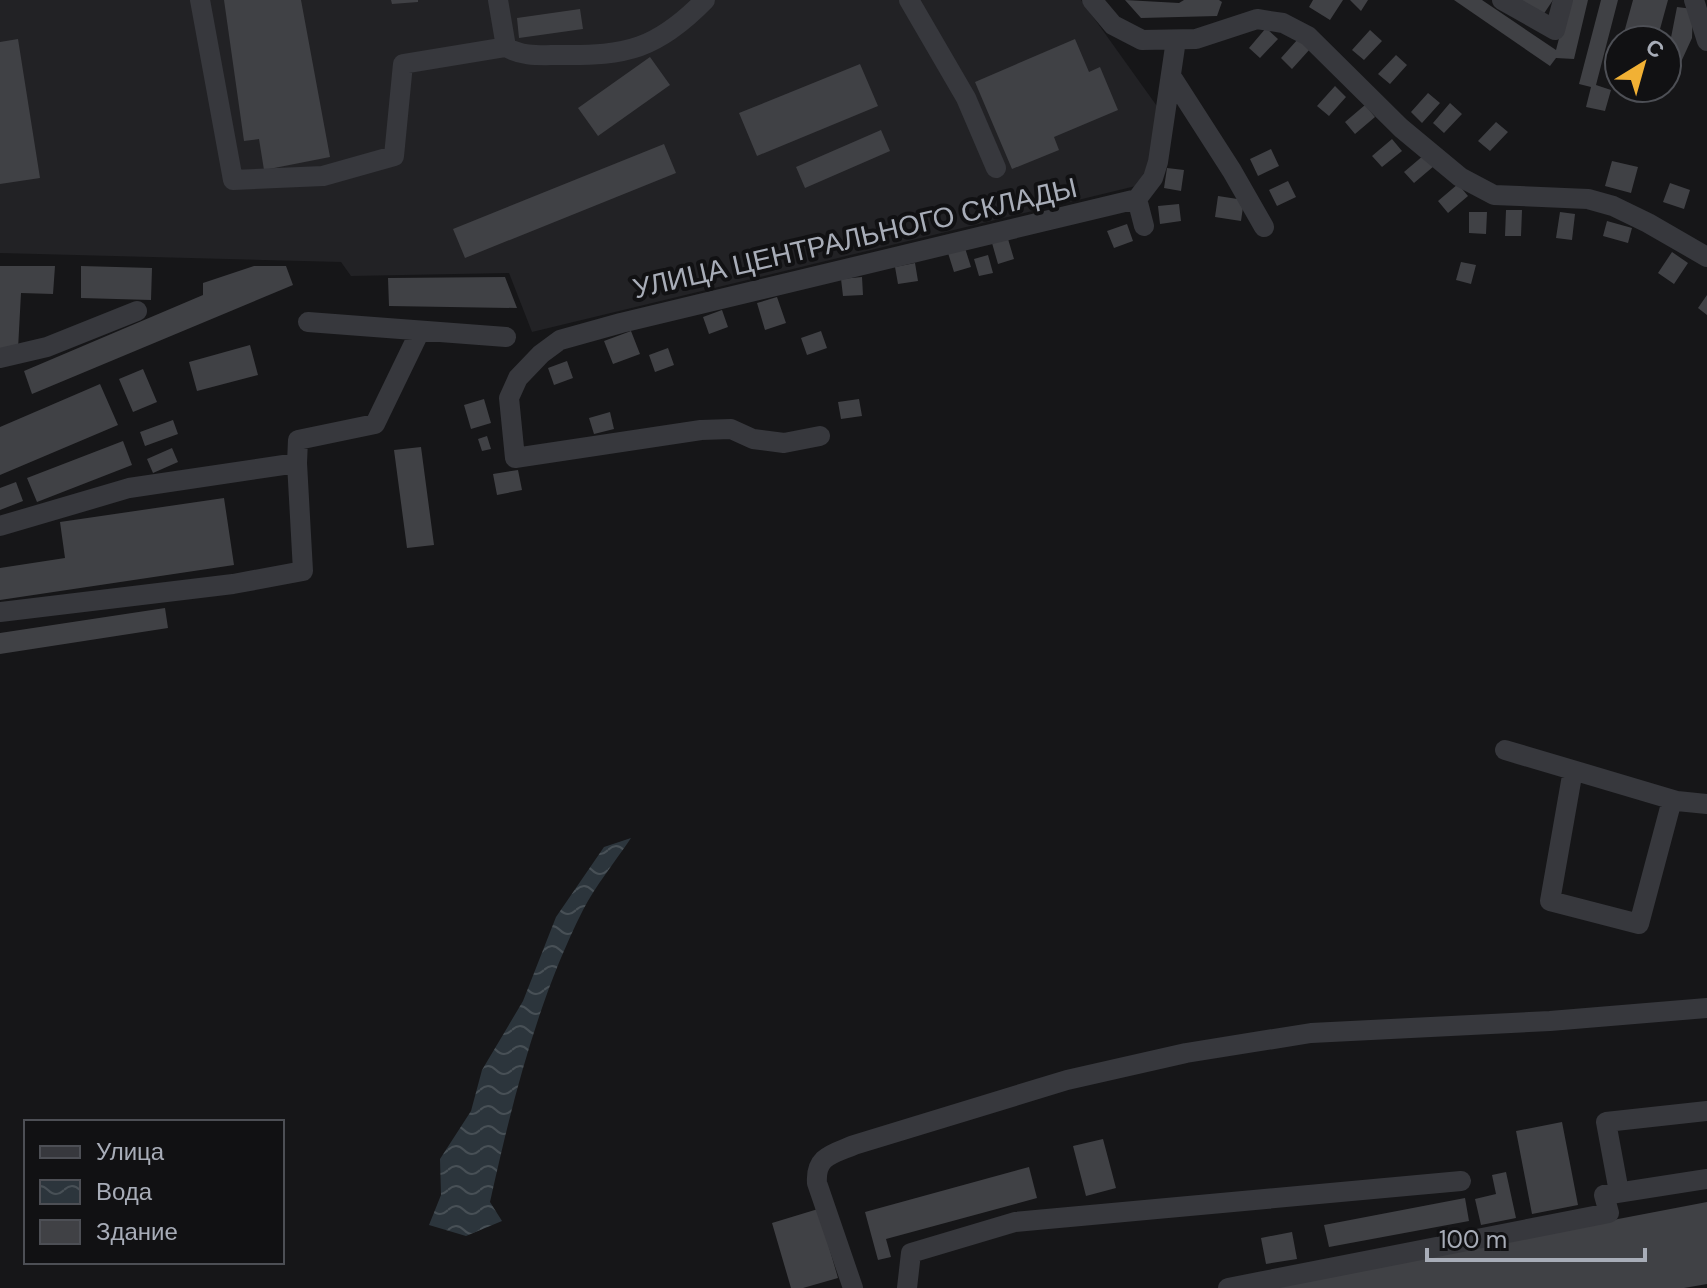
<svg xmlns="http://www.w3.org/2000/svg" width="1707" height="1288" font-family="'DM Sans',sans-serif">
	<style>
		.built { fill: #222225 }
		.water { fill: url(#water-waves) }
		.building { fill: #404145 }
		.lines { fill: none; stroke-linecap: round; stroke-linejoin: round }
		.minor { stroke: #37383d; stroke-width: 20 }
		.labels { text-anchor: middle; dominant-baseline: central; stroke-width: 8; stroke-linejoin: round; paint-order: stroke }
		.street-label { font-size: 28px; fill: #a8adb8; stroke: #111113 }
	</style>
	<defs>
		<pattern id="water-waves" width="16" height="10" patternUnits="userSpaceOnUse" patternTransform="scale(2)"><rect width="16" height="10" fill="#2c353c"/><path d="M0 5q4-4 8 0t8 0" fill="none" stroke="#485056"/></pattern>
	</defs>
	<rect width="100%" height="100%" fill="#161618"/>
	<path class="built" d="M 0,0 L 1081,0 L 1159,109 L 1144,184 L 532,332 L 509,273 L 351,276 L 341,262 L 0,253 Z"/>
	<path class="water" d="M 631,838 C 615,862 596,885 583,910 C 537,1001 512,1103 490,1202 L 502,1221 L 466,1236 L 429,1225 L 441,1195 L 440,1159 L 471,1111 L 482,1070 L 523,1001 L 556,917 L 604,847 Z"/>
	<path class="building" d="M 224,0 L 301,0 L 330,157 L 264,170 L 259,139 L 244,141 Z
		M 391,0 L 418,0 L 418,2 L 392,4 Z
		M 1125,0 L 1179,3 L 1184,0 L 1219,0 L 1222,2 L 1217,16 L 1141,18 Z
		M 1313,0 L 1343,0 L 1330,20 L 1309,7 Z
		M 1350,0 L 1368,0 L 1361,11 Z
		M 1454,0 L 1482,0 L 1556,50 L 1569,0 L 1588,0 L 1574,59 L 1556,58 L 1550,66 Z
		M 1512,0 L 1553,0 L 1541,18 Z
		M 1601,0 L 1618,0 L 1596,85 L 1611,90 L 1605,111 L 1586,107 L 1591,87 L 1579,84 Z
		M 1633,0 L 1668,0 L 1657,40 L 1622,40 Z
		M 1677,7 L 1693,9 L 1692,38 L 1681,62 L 1667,58 Z
		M 580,9 L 583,29 L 519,38 L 517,18 Z
		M 1266,28 L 1278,39 L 1260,58 L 1249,48 Z
		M 1370,30 L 1382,41 L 1364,60 L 1352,50 Z
		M 18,39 L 40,178 L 0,184 L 0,42 Z
		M 1075,39 L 1089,72 L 1100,67 L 1118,110 L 1054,137 L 1059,150 L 1012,169 L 975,82 Z
		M 1298,39 L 1310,49 L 1292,69 L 1281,58 Z
		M 1396,55 L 1407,65 L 1390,84 L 1378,74 Z
		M 650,57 L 670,85 L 598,136 L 578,108 Z
		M 860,64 L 878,106 L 757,156 L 739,113 Z
		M 1335,86 L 1346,97 L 1329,116 L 1317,106 Z
		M 1428,93 L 1440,103 L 1422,123 L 1411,112 Z
		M 1450,103 L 1462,114 L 1444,133 L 1433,123 Z
		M 1365,105 L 1375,117 L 1355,134 L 1345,122 Z
		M 1496,122 L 1508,132 L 1490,151 L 1478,141 Z
		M 881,130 L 890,151 L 805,188 L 796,167 Z
		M 1392,139 L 1402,151 L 1382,167 L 1372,156 Z
		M 664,144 L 676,173 L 465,258 L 453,229 Z
		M 1271,149 L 1279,166 L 1258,176 L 1250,159 Z
		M 1424,155 L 1434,166 L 1414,183 L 1404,172 Z
		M 1612,161 L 1638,167 L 1631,193 L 1605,186 Z
		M 1167,168 L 1184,170 L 1181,191 L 1164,188 Z
		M 1288,181 L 1296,197 L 1277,206 L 1269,190 Z
		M 1670,183 L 1690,190 L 1684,209 L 1663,202 Z
		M 1458,184 L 1468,196 L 1448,213 L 1438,201 Z
		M 1218,196 L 1244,200 L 1241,221 L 1215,217 Z
		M 1179,204 L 1181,221 L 1160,224 L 1158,206 Z
		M 1506,210 L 1522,210 L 1521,236 L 1505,236 Z
		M 1469,212 L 1487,212 L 1486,234 L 1469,233 Z
		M 1560,212 L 1575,214 L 1572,240 L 1556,238 Z
		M 1607,221 L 1632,228 L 1628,243 L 1603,236 Z
		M 1127,224 L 1133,241 L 1114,248 L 1107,231 Z
		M 1008,239 L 1014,259 L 998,264 L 992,243 Z
		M 965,248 L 971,267 L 954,272 L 948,253 Z
		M 1672,252 L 1688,263 L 1674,284 L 1658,273 Z
		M 988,255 L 993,273 L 979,276 L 974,259 Z
		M 1461,262 L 1476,265 L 1471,284 L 1456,280 Z
		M 915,263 L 918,281 L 898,284 L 895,267 Z
		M 0,266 L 55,266 L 53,294 L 21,293 L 18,349 L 0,349 Z
		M 81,266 L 152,268 L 151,300 L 81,298 Z
		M 254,266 L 286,266 L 293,285 L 32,394 L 24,371 L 203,295 L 203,283 Z
		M 505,277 L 517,308 L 389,306 L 388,278 Z
		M 862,277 L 863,295 L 843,296 L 841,279 Z
		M 1707,295 L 1707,315 L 1698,308 Z
		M 777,297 L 786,323 L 765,330 L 757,303 Z
		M 722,310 L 728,327 L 709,334 L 703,317 Z
		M 631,331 L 640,354 L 613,364 L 604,341 Z
		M 821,331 L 827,348 L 807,355 L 801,338 Z
		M 250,345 L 258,375 L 197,391 L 189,362 Z
		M 668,348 L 674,365 L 655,372 L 649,355 Z
		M 567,361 L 573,378 L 554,385 L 548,368 Z
		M 143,369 L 157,402 L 133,412 L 119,379 Z
		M 100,384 L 118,425 L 0,475 L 0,427 Z
		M 484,399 L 491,423 L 471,429 L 464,405 Z
		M 859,399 L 862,416 L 841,419 L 838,402 Z
		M 610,412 L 614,429 L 594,434 L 589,418 Z
		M 173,420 L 178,434 L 145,446 L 140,432 Z
		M 487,436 L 491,449 L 482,451 L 478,439 Z
		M 123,441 L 132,465 L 37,502 L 27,478 Z
		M 421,447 L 434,545 L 407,548 L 394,450 Z
		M 172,448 L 178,462 L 153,473 L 147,459 Z
		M 518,470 L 522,490 L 497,495 L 493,474 Z
		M 16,482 L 23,501 L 0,510 L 0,488 Z
		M 224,498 L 234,565 L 0,600 L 0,568 L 65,558 L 60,522 Z
		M 165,608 L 168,628 L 0,654 L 0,633 Z
		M 1562,1122 L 1578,1205 L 1532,1214 L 1516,1131 Z
		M 1103,1139 L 1116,1188 L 1086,1196 L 1073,1146 Z
		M 1029,1167 L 1037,1198 L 886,1239 L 891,1257 L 878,1260 L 865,1212 Z
		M 1506,1172 L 1516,1218 L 1481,1225 L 1475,1199 L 1496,1194 L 1492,1175 Z
		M 1465,1198 L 1469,1221 L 1329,1247 L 1324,1225 Z
		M 1707,1202 L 1707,1284 L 1684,1288 L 1258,1288 Z
		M 818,1209 L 838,1278 L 803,1288 L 791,1288 L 772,1223 Z
		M 1292,1232 L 1297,1259 L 1266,1264 L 1261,1238 Z"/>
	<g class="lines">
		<path class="minor" d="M 200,0 L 233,180 L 323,176 L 394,156 L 403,64 L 506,47
			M 498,0 L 506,47 C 523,57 540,55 560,55 C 627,56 657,49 705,0
			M 909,0 L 966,98 L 996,168
			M 1092,0 L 1113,25 L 1142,40 L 1196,39 L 1257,19 L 1283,23 L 1308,36 L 1401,128 L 1460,177 L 1494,195 L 1588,199 L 1613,206 L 1648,223 L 1707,257
			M 1502,0 L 1555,30 L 1563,0
			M 1694,0 L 1707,41
			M 1171,76 L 1232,171 L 1264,227
			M 1137,199 L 1144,226
			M 308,322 L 506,337
			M 0,358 L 47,347 L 137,311
			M 820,436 L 784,443 L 753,439 L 731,429 L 701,430 L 515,458 L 509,398 L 518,378 L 541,354 L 560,340 L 621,323 L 1137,199 L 1153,178 L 1158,162 L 1176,40
			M 0,526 L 129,488 L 297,463
			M 0,612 L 233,584 L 303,571 L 297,463 L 298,440 L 375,424 L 420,331
			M 1505,750 L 1677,801 L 1707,804
			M 1573,770 L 1550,901 L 1639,924 L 1672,800
			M 1619,1192 L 1606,1122 L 1707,1111
			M 853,1288 L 817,1183 C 815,1156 833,1154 854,1145 L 1067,1080 L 1186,1053 L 1311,1033 L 1550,1021 L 1707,1008
			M 907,1288 L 911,1253 L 1015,1222 L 1461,1181
			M 1228,1288 L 1609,1213 L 1604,1195 L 1707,1179"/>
	</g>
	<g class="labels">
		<g class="street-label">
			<text transform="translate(855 238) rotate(-13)">УЛИЦА ЦЕНТРАЛЬНОГО СКЛАДЫ</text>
		</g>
	</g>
	<rect x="24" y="1120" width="260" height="144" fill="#111113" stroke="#4d4f55" stroke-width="2"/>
	<rect x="40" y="1146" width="40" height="12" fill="#37383d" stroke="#4d4f55" stroke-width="2"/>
	<text x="96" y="1160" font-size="24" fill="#a8adb8">Улица</text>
	<rect x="40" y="1180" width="40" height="24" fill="url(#water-waves)" stroke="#4d4f55" stroke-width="2"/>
	<text x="96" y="1200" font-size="24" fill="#a8adb8">Вода</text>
	<rect x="40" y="1220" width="40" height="24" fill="#404145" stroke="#4d4f55" stroke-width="2"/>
	<text x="96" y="1240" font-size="24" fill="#a8adb8">Здание</text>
	<g transform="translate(1643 64) rotate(37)"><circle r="38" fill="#111113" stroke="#4d4f55" stroke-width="2"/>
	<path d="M0-6L14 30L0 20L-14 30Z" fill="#f2b134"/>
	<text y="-12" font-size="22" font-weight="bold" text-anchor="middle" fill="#a8adb8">С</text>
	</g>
	<path d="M1427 1248v12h218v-12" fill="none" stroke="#a8adb8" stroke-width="4"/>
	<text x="1439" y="1248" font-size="24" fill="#a8adb8" stroke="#111113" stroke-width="6" paint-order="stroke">100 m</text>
</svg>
